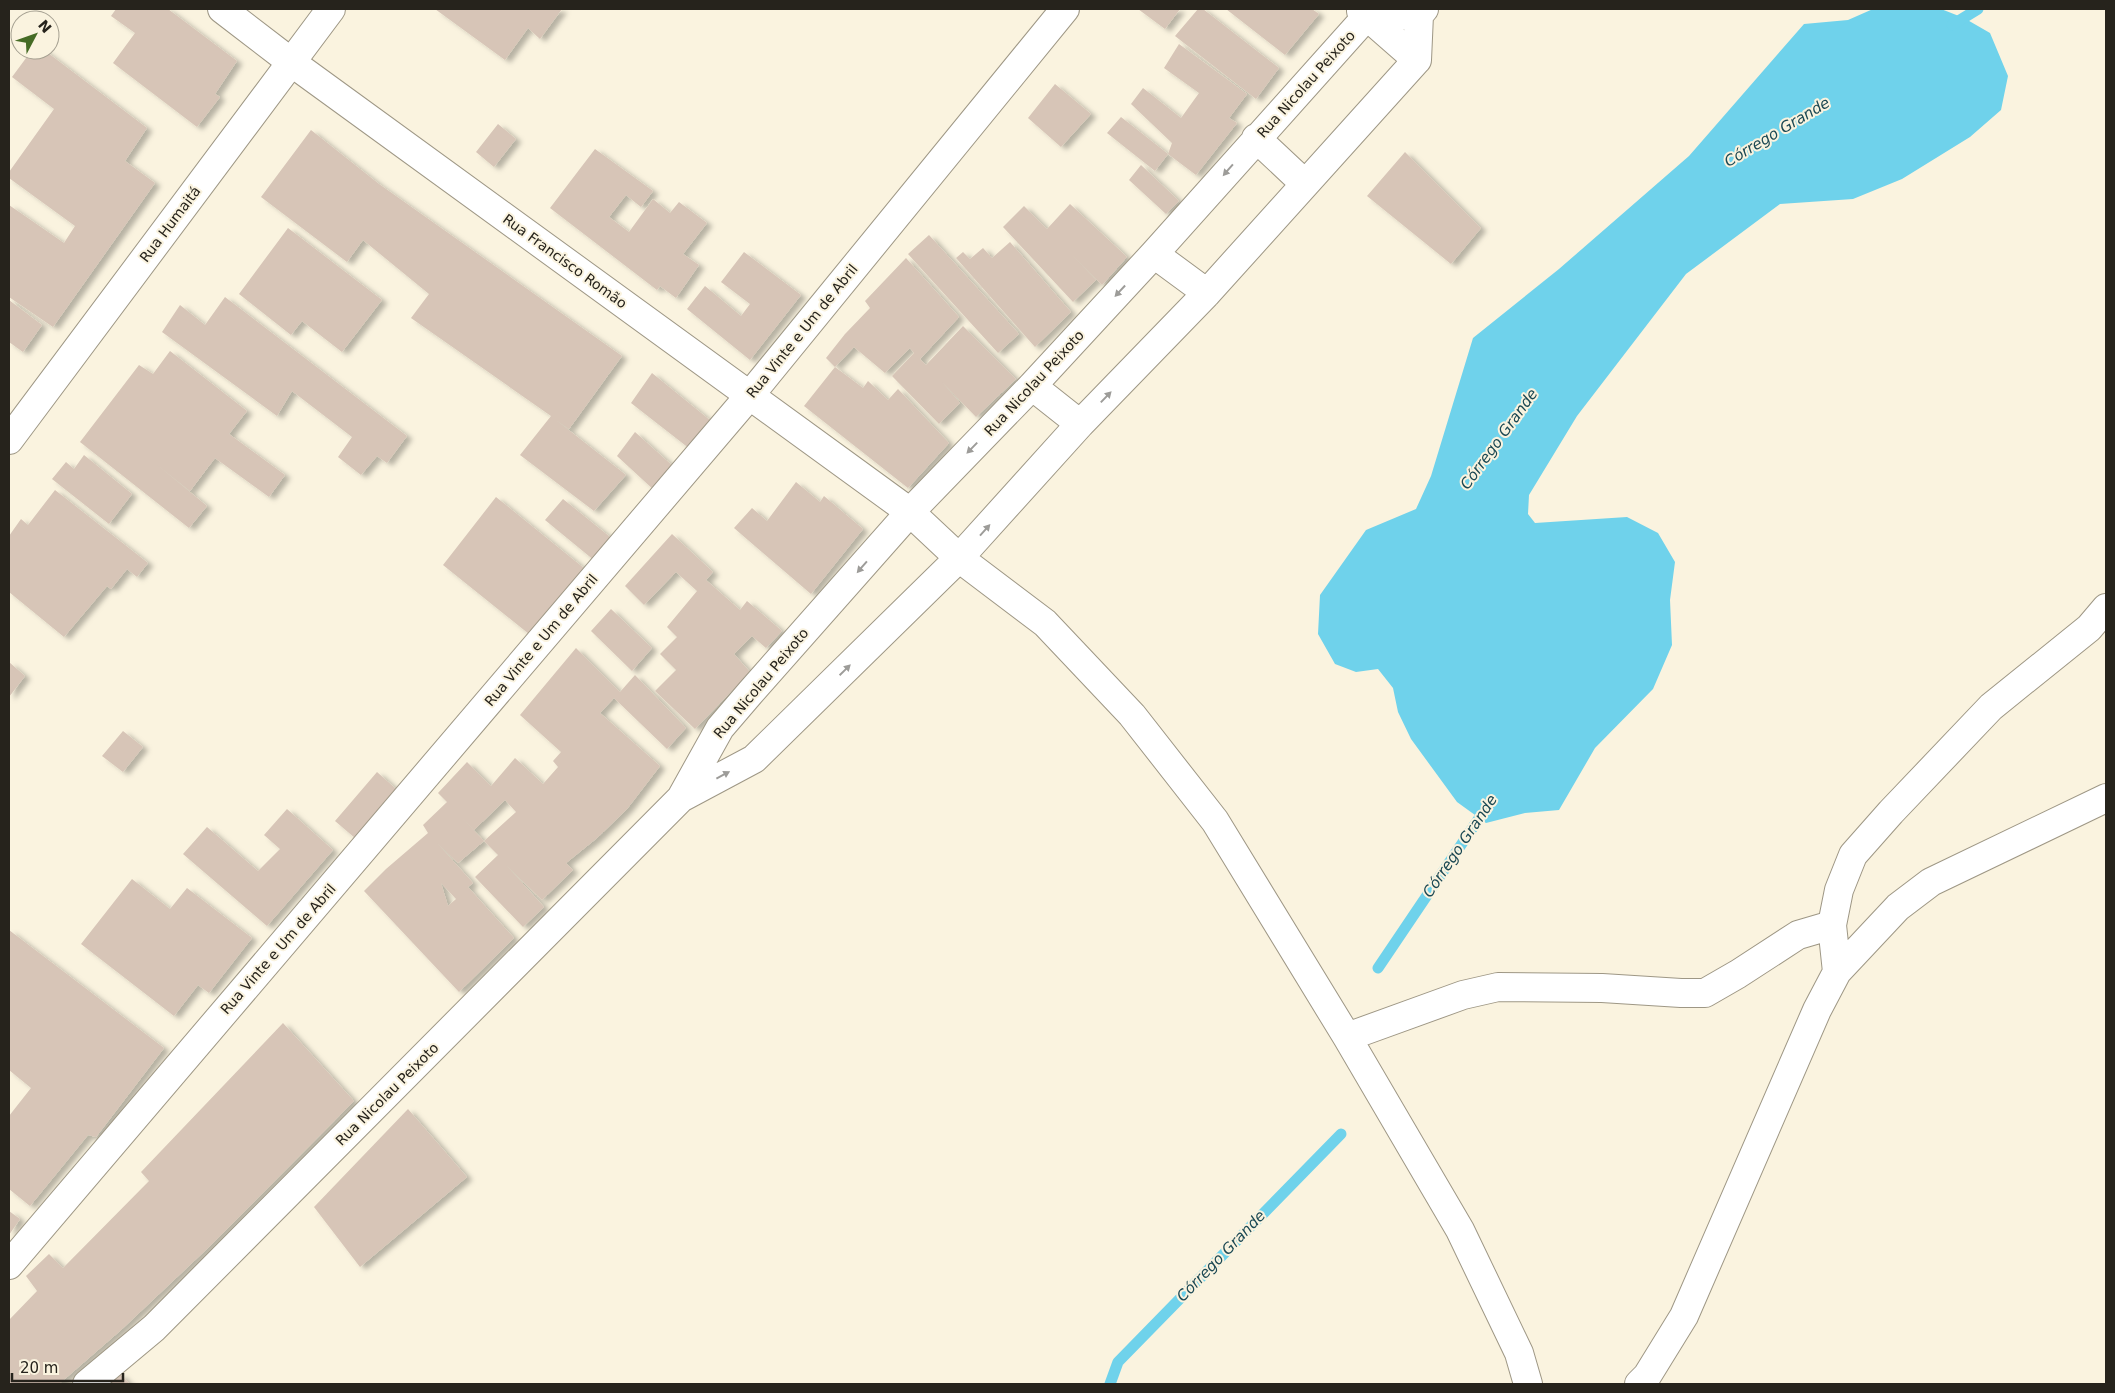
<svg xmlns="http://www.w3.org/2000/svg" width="2115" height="1393" font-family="'DejaVu Sans',sans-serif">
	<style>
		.water { fill: #6fd2eb }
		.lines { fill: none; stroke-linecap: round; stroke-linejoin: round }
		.stream { stroke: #6fd2eb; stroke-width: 11 }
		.building { fill: #d7c5b7; fill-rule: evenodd; filter: url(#shadow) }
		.minor-casing { stroke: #9e9785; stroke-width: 30 }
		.primary-casing { stroke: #9e9785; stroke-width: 30 }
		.minor { stroke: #fff; stroke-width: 28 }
		.primary { stroke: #fff; stroke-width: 28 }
		.oneway { fill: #9d9c99 }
		.labels { text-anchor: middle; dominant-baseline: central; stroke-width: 4; stroke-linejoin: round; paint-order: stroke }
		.street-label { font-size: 14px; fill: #26231c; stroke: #faf3df }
		.water-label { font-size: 15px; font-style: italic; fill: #1b4853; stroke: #faf3df }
	</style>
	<defs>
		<filter id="shadow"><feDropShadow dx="5.5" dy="3" stdDeviation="2.5" flood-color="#0004"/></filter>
	</defs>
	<rect width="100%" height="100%" fill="#faf3df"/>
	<path class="water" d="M 1873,9 L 1941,9 L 1964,18 L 1990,33 L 2008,76 L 2001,110 L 1970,137 L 1902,179 L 1853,199 L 1780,204 L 1686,274 L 1577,416 L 1529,495 L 1528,514 L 1535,523 L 1627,517 L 1658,533 L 1675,562 L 1670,600 L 1672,645 L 1653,689 L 1595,748 L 1559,810 L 1525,813 L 1486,823 L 1457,802 L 1411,739 L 1398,712 L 1393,688 L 1378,669 L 1356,672 L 1335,664 L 1318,634 L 1320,595 L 1366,530 L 1416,509 L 1431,476 L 1473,338 L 1559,269 L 1689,156 L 1804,24 L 1848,20 Z"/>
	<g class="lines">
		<path class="stream" d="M 1952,25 L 1978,9
			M 1378,968 L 1488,805
			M 1110,1384 L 1118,1362 L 1341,1134"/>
	</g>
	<path class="building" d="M 116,9 L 168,9 L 237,61 L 215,94 L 220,97 L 197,127 L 113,63 L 135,33 L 111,16 Z
		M 435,9 L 562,9 L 540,39 L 528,28 L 505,60 Z
		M 1138,9 L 1180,9 L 1165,29 Z
		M 1198,9 L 1203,9 L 1279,68 L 1256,99 L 1175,36 Z
		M 1226,9 L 1312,9 L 1319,14 L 1285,55 Z
		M 1179,44 L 1247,94 L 1229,118 L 1237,123 L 1196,175 L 1168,154 L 1172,143 L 1131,104 L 1143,88 L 1181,118 L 1199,93 L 1164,68 Z
		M 32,50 L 44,50 L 147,128 L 125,161 L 155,183 L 53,327 L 9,297 L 9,205 L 64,243 L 75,226 L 9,178 L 9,172 L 54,109 L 12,77 Z
		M 1055,84 L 1091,114 L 1061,147 L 1028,118 Z
		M 1121,117 L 1168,154 L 1155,171 L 1107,133 Z
		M 498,124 L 516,139 L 494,167 L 476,152 Z
		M 311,130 L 379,184 L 622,356 L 569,429 L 556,420 L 626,475 L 594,511 L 520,455 L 551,416 L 411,318 L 429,294 L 363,240 L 347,262 L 261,197 Z
		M 595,149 L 653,191 L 641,207 L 626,195 L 609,217 L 629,232 L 653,199 L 670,213 L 679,202 L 707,223 L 683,254 L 699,265 L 676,298 L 660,286 L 657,290 L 550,208 Z
		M 1405,152 L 1481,228 L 1451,264 L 1367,196 Z
		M 1141,165 L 1179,201 L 1166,214 L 1129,180 Z
		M 1070,204 L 1127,257 L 1102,285 L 1071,254 L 1096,280 L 1073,302 L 1003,227 L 1024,206 L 1047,229 Z
		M 288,228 L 382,300 L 342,352 L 302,321 L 291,335 L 239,294 Z
		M 929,235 L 1019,334 L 998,353 L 908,254 Z
		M 1010,242 L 1071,312 L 1035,347 L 956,258 L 963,252 L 970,259 L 983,248 L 992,258 Z
		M 744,252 L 801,295 L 750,360 L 687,309 L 705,286 L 741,316 L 750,304 L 721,282 Z
		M 906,258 L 959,317 L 920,359 L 926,365 L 963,326 L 1016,379 L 976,417 L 942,382 L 960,403 L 939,424 L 892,376 L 914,353 L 910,348 L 885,373 L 854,347 L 835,367 L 826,358 L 845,334 L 870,308 L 865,301 Z
		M 225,297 L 407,436 L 387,463 L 377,456 L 361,475 L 338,457 L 352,437 L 292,391 L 277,416 L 162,332 L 180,305 L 205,325 Z
		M 9,300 L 42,325 L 23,352 L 9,342 Z
		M 170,351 L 247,411 L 229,434 L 285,475 L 269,497 L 215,458 L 190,491 L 156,464 L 207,506 L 189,528 L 80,442 L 139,365 L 153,374 Z
		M 835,367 L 863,388 L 868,381 L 888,400 L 898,389 L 949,443 L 908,488 L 804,406 Z
		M 652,373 L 711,421 L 690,449 L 631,403 Z
		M 635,432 L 675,468 L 655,491 L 617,456 Z
		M 84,455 L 132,494 L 109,524 L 52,479 L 66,462 L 74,469 Z
		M 796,482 L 820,502 L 824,496 L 863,529 L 811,594 L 734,528 L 752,508 L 767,521 Z
		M 55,490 L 148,563 L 137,577 L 127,569 L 111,589 L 107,586 L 64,637 L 9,592 L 9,536 L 21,519 L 28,525 Z
		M 496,497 L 585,569 L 529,634 L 443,565 Z
		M 563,499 L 615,541 L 595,561 L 545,520 Z
		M 672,534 L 713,572 L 706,580 L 740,610 L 747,601 L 782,631 L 766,648 L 752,636 L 734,654 L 750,672 L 695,729 L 655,691 L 676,670 L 660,654 L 677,637 L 667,627 L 697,591 L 676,572 L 644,605 L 625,586 Z
		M 611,609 L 652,648 L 632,671 L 591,631 Z
		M 576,648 L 620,692 L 635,675 L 686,728 L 667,749 L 614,698 L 600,713 L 660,766 L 627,809 L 597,838 L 566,863 L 573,870 L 542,900 L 506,865 L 544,907 L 523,927 L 475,877 L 498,855 L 484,841 L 516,812 L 505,800 L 474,830 L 461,817 L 484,841 L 458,863 L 437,843 L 473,883 L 468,887 L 514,938 L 459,992 L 364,891 L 386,869 L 428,833 L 423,825 L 447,802 L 438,793 L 467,762 L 491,786 L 515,758 L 543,784 L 558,767 L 553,761 L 561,752 L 520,715 ZM 441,883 L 456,899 L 448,906 Z
		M 9,662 L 25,676 L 9,697 Z
		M 123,731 L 143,747 L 123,772 L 102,756 Z
		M 377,772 L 396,789 L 355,838 L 335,821 Z
		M 287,809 L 333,850 L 267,926 L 183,854 L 207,827 L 258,871 L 280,849 L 264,835 Z
		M 132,879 L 170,909 L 187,888 L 252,938 L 209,993 L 198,985 L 174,1016 L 81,944 Z
		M 9,930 L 164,1048 L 96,1137 L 88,1135 L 30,1206 L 9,1189 L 9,1116 L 31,1088 L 9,1070 Z
		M 283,1023 L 354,1101 L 211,1245 L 121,1330 L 59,1384 L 9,1384 L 9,1320 L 37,1291 L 26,1276 L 49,1254 L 63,1268 L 149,1181 L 141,1172 Z
		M 408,1109 L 467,1177 L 360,1267 L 314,1207 Z
		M 9,1211 L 20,1219 L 9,1235 Z
		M 120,1374 L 130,1384 L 109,1384 Z"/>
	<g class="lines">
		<g class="minor-casing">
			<path id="minor" d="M 222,9 L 291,62 L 910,512 L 959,558 L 1045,623 L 1132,715 L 1215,821 L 1347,1037 L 1460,1230 L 1519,1353 L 1528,1384
				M 1361,11 L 1417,60
				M 1256,138 L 1305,184
				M 1154,254 L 1207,293
				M 1032,386 L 1080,424
				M 681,798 L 754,759 L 959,558 L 1080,424 L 1207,293 L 1417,60 L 1419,15 L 1424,9
				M 1837,972 L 1832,925 L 1839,890 L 1853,855 L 1891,812 L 1991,707 L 2089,628 L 2106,608
				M 1347,1037 L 1463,995 L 1498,987 L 1602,988 L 1681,993 L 1705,993 L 1738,974 L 1798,935 L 1832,925
				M 9,1265 L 750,395 L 1065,9
				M 87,1384 L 154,1328 L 681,798 L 720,728 L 750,693 L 910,512 L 1032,386 L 1154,254 L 1367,16 L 1419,15
				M 1639,1384 L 1647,1376 L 1684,1316 L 1817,1010 L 1837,972 L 1898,907 L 1931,882 L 2106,798"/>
		</g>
		<g class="primary-casing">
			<path id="primary" d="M 9,440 L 331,9"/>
		</g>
		<use href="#minor" class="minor"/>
		<use href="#primary" class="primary"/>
	</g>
	<defs><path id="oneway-solid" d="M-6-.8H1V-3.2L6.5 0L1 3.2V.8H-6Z" transform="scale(1.25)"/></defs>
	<g class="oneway">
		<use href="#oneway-solid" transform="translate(1228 170) rotate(131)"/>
		<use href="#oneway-solid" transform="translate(1120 291) rotate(133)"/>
		<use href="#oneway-solid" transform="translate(1106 397) rotate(-46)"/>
		<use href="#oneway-solid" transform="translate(972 448) rotate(134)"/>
		<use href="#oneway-solid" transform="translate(985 530) rotate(-48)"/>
		<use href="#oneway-solid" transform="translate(862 567) rotate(131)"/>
		<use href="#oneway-solid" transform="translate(845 670) rotate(-44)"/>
		<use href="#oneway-solid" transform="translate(723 775) rotate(-28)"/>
	</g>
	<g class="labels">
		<g class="street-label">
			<text transform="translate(1306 84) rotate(-48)">Rua Nicolau Peixoto</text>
			<text transform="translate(170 224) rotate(-53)">Rua Humaitá</text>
			<text transform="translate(565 261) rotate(36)">Rua Francisco Romão</text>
			<text transform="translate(802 331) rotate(-51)">Rua Vinte e Um de Abril</text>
			<text transform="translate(1034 383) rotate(-47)">Rua Nicolau Peixoto</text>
			<text transform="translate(541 640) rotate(-50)">Rua Vinte e Um de Abril</text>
			<text transform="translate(761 683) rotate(-50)">Rua Nicolau Peixoto</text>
			<text transform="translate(278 949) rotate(-49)">Rua Vinte e Um de Abril</text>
			<text transform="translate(387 1094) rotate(-45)">Rua Nicolau Peixoto</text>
		</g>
		<g class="water-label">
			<text transform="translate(1777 132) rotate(-31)">Córrego Grande</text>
			<text transform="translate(1499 439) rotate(-54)">Córrego Grande</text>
			<text transform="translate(1460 846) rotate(-56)">Córrego Grande</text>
			<text transform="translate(1221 1256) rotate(-46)">Córrego Grande</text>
		</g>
	</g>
	<rect width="2115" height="1393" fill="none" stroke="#26231c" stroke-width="20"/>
	<g transform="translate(35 35) rotate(49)"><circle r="24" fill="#faf3df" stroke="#a5a091"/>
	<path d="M0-4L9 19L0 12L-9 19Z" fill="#456b25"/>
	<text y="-8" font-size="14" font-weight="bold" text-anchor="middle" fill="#26231c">N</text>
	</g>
	<path d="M12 1373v8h111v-8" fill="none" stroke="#26231c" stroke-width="2.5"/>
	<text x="20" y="1373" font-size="15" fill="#26231c" stroke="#faf3df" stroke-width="4" paint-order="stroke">20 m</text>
</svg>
